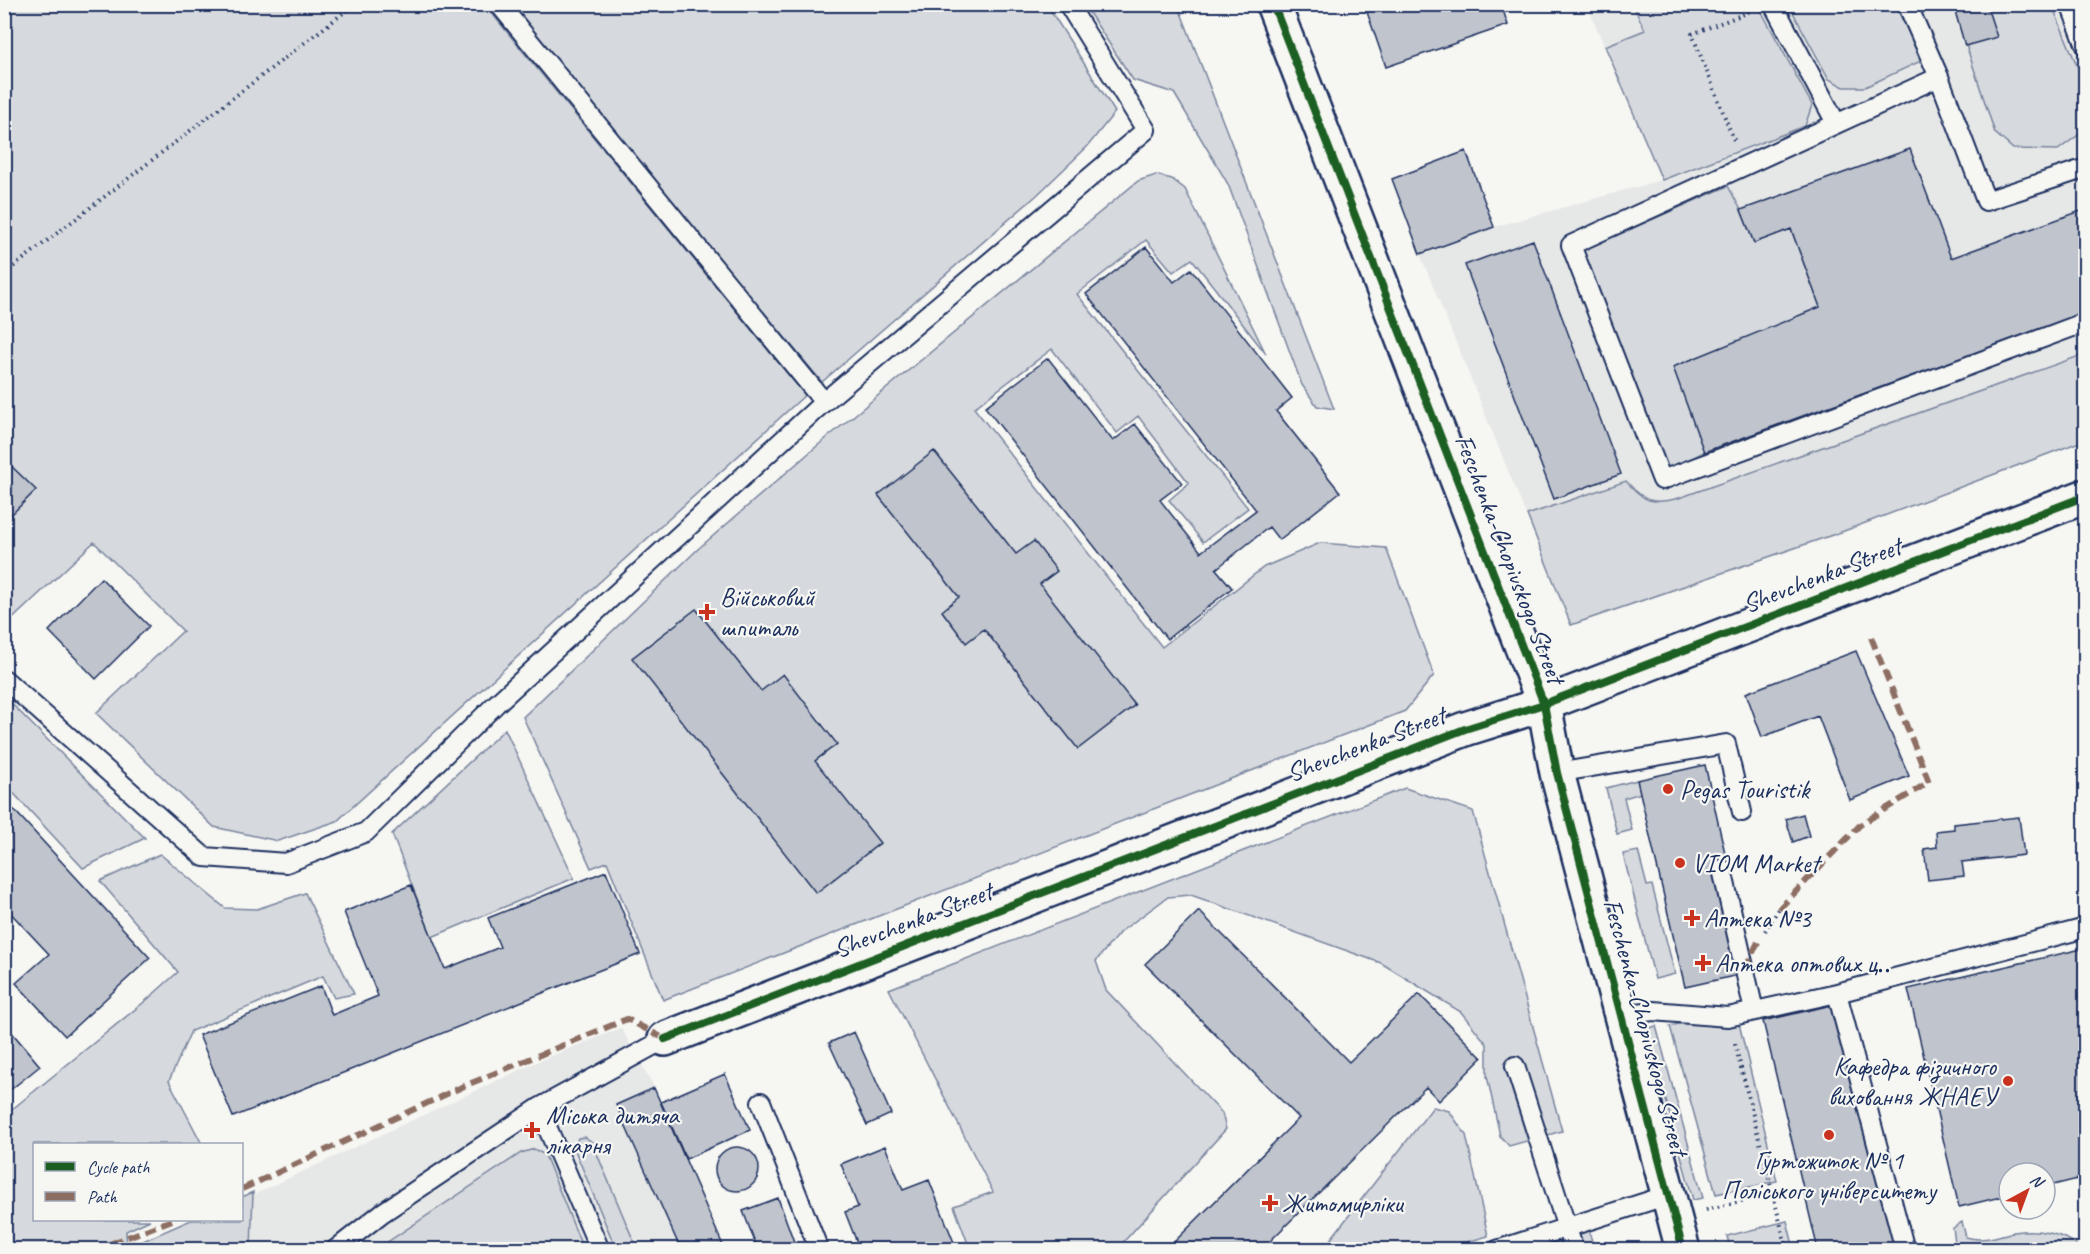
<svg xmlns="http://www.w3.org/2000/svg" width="2090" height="1254" font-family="Caveat,sans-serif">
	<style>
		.built { fill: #e6e7e7 }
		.green { fill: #d6d9dd; stroke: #78849e; stroke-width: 1.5 }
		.building { fill: #c0c4cd; stroke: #1b2f5e; stroke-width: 1.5 }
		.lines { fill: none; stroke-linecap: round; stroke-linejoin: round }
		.lane-casing { stroke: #1b2f5e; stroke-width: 22 }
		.street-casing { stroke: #1b2f5e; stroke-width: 38 }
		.secondary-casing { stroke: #1b2f5e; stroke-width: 38 }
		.path { stroke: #1b2f5e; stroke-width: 4; stroke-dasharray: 1.5 4.5; stroke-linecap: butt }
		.lane { stroke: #f6f6f2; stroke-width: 18 }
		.street { stroke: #f6f6f2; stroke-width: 33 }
		.secondary { stroke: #f6f6f2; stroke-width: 33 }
		.quiet { stroke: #8d6e63; stroke-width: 6; stroke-dasharray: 12 6; stroke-linecap: butt }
		.cycleway-casing { stroke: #f6f6f2; stroke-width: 11 }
		.cycleway { stroke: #1b5e20; stroke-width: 8 }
		.poi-dot { fill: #c8321e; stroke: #f6f6f2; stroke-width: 2 }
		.labels { text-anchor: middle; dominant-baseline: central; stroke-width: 4.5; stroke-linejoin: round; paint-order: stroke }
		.street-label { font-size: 26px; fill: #1b2f5e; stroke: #f6f6f2 }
		.poi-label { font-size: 26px; fill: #1b2f5e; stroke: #f6f6f2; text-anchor: start }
	</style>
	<rect width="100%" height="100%" fill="#f6f6f2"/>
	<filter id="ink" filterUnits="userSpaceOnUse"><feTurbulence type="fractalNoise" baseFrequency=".0167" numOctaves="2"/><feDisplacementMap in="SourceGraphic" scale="12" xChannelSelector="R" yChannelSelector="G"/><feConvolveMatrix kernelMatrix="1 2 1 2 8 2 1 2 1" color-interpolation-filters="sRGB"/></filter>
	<g filter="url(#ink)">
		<path class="built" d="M 1587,5 L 2085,5 L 2085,440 L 1844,531 L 1571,625 L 1420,254 L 1494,227 L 1661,180 Z
			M 621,1028 L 652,1083 L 725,1249 L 128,1250 L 242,1220 L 242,1200 L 539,1061 Z"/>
		<path class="green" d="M 4,5 L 485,5 L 805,395 L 337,821 L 278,841 L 214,827 L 96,713 L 183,631 L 94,542 L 5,626 Z
			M 507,5 L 1047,5 L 1115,112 L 1087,147 L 1036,196 L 822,382 Z
			M 1084,5 L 1178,5 L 1334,409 L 1317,406 L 1302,385 L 1228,184 L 1174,93 L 1133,80 Z
			M 1633,5 L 1758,5 L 1812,105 L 1805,126 L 1662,180 L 1605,46 L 1645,30 Z
			M 1789,5 L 1895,5 L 1923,60 L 1865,87 L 1844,87 L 1829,79 Z
			M 1953,5 L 2052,5 L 2085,85 L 2085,130 L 2058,150 L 2013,149 L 1995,133 Z
			M 1156,175 L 1172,179 L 1185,189 L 1266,354 L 1192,259 L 1173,272 L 1146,240 L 1077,294 L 1248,508 L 1203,542 L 1169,500 L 1189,483 L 1138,416 L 1117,433 L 1052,349 L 974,408 L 1162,647 L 1264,567 L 1320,543 L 1386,548 L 1434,675 L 1405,711 L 663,1000 L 607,862 L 591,868 L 523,717 L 698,549 L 817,446 L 1138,181 Z
			M 1728,186 L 1741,210 L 1754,243 L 1791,229 L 1820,307 L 1704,452 L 1665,471 L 1583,250 Z
			M 2085,354 L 2085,440 L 1844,531 L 1571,625 L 1527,515 L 1626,481 C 1645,502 1651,505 1679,498 Z
			M 5,697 L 145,838 L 83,868 L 5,784 Z
			M 505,729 L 574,878 L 432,937 L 392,834 Z
			M 1637,780 L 1641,793 L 1624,798 L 1632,830 L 1617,834 L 1606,788 Z
			M 1405,788 L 1473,811 L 1562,1131 L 1509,1146 L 1500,1136 L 1487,1076 L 1487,1044 L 1461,1012 L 1381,963 L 1191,895 L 1168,897 L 1120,932 L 1096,961 L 1106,990 L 1222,1113 L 1226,1129 L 1117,1249 L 970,1249 L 954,1206 L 993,1192 L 889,989 Z
			M 1638,851 L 1647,886 L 1652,885 L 1675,974 L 1655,979 L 1623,854 Z
			M 160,854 L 225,908 L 257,909 L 305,893 L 354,994 L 334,998 L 323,976 L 191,1031 L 169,1081 L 202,1144 L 34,1144 L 34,1220 L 150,1220 L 126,1231 L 127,1248 L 191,1220 L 242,1220 L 242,1197 L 253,1192 L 251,1249 L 5,1249 L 5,1115 L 149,998 L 178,972 L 100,881 Z
			M 1736,1011 L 1777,1181 L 1716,1194 L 1670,1026 Z
			M 1656,1026 L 1703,1198 L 1693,1200 L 1650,1042 L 1646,1029 Z
			M 1433,1107 L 1449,1111 L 1466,1135 L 1488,1236 L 1443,1249 L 1323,1249 Z
			M 585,1137 L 592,1142 L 637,1249 L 616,1249 L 574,1148 L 578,1138 Z
			M 534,1149 L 545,1155 L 583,1249 L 377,1249 L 521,1153 Z
			M 1787,1221 L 1794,1249 L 1730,1249 L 1727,1236 Z
			M 1962,1222 L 1966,1237 C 1984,1242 1997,1236 2014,1232 C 2036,1228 2064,1233 2082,1249 L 1956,1249 L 1953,1228 Z
			M 1589,1230 L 1594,1249 L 1546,1250 C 1556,1235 1573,1234 1589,1230 Z"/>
		<path class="building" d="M 1390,4 L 1501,4 L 1508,25 L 1386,67 L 1367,12 Z
			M 1953,4 L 1986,4 L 1997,37 L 1965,46 Z
			M 1910,149 L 1951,258 L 2086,209 L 2086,312 L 1704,452 L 1673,367 L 1820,307 L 1791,229 L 1754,243 L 1741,210 Z
			M 1466,151 L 1494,227 L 1420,254 L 1392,179 Z
			M 1533,240 L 1621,474 L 1554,499 L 1465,265 Z
			M 1146,247 L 1174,282 L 1191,269 L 1292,398 L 1276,411 L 1340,492 L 1279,540 L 1269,527 L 1216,569 L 1232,588 L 1167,639 L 985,407 L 1048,358 L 1113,441 L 1135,424 L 1182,483 L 1160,500 L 1201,552 L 1256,510 L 1086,294 Z
			M 934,451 L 1016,554 L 1034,541 L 1057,571 L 1040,584 L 1135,705 L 1078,749 L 984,629 L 966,643 L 942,611 L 959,597 L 878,495 Z
			M 4,459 L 36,490 L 4,522 Z
			M 101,578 L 149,626 L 96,679 L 49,631 Z
			M 696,609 L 761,691 L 783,674 L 837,744 L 815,761 L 880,843 L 816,893 L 632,658 Z
			M 1856,651 L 1909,776 L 1850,800 L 1818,716 L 1762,737 L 1746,693 Z
			M 1705,765 L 1752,972 L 1685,987 L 1637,780 Z
			M 4,799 L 150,958 L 65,1036 L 16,983 L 49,954 L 4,906 Z
			M 1803,814 L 1809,836 L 1793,842 L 1786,819 Z
			M 2019,817 L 2024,855 L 1962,862 L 1964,876 L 1928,880 L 1924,849 L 1937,847 L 1936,831 L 1954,829 L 1954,824 Z
			M 606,871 L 640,954 L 233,1117 L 199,1035 L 321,986 L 332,1015 L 378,996 L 344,912 L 411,885 L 445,969 L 500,947 L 488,918 Z
			M 1199,911 L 1349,1062 L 1419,994 L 1482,1058 L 1439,1101 L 1426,1087 L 1261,1250 L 1166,1250 L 1299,1118 L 1145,964 Z
			M 2086,948 L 2086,1177 L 2045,1187 L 2045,1173 L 2009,1173 L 2009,1195 L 1959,1207 L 1908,989 Z
			M 1836,1004 L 1895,1250 L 1818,1250 L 1763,1021 Z
			M 4,1023 L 40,1066 L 4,1095 Z
			M 854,1032 L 891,1114 L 867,1125 L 829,1043 Z
			M 725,1074 L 750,1130 L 686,1159 L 661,1102 Z
			M 654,1088 L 725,1250 L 681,1250 L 616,1105 Z
			M 885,1146 L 903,1190 L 929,1180 L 957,1250 L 860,1250 L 845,1212 L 858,1207 L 841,1164 Z
			M715 1169a22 22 0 1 1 44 0a22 22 0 1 1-44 0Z
			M 778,1198 L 797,1250 L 758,1250 L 743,1211 Z"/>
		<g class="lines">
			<g class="lane-casing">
				<path id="lane" d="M 499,4 L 824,402
					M 1773,4 L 1836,123
					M 1907,4 L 1939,77 L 1986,201 L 2086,168
					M 2070,4 L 2086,46
					M 1939,77 L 1571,245 L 1662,480 L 2086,322
					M 4,679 L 204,857 L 286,863 L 366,832 L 496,704 L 824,402 L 1146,130 L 1068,4
					M 1557,773 L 1726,744 L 1742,812
					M 1722,869 L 1754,1011
					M 1837,993 L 2086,928
					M 1621,1015 L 1653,1011 L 1728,1017 L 1837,993 L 1905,1250
					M 1515,1066 L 1574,1250
					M 761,1102 L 819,1250
					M 539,1108 L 600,1250
					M 335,1250 L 382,1213 L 539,1108 L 665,1039
					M 1497,1250 L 1668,1195"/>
			</g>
			<g class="street-casing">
				<path id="street" d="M 665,1039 L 1465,729 L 1544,704 L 1557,773 L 1683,1250"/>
			</g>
			<g class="secondary-casing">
				<path id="secondary" d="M 1273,4 L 1544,704 L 2086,496"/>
			</g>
			<path class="path" d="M 1734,140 L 1692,34 L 1749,12
				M 4,274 L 355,4
				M 1765,931 L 1779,909
				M 1735,1044 L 1787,1250
				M 1706,1210 L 1773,1193"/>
			<use href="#lane" class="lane"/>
			<use href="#street" class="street"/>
			<use href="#secondary" class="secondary"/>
			<path class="quiet" d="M 1779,909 L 1860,825 L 1929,782 L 1871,637
				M 1745,969 L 1758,942
				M 242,1189 L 464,1086 L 627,1019 L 665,1039 L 668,1038
				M 94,1250 L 172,1220"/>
			<g class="cycleway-casing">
				<path id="cycleway" d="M 1273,4 L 1544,704 L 1557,773 L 1683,1250
					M 665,1039 L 1465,729 L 1544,704 L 2086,496"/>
			</g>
			<use href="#cycleway" class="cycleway"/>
		</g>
	</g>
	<g class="poi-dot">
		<path d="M704 603h6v6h6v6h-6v6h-6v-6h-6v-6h6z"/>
		<circle cx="1668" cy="789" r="6"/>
		<circle cx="1680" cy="863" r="6"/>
		<path d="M1689 909h6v6h6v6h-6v6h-6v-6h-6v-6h6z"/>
		<path d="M1700 954h6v6h6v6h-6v6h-6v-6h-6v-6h6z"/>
		<circle cx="2008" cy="1081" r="6"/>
		<path d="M529 1121h6v6h6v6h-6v6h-6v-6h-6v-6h6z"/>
		<circle cx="1829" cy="1135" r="6"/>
		<path d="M1267 1194h6v6h6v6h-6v6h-6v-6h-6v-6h6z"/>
	</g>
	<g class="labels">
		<g class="street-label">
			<text transform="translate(1510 559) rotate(69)">Feschenka-Chopivskogo Street</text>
			<text transform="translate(1822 575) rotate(-21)">Shevchenka Street</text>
			<text transform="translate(1366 744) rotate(-21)">Shevchenka Street</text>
			<text transform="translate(913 920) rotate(-21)">Shevchenka Street</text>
			<text transform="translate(1646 1027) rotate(75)">Feschenka-Chopivskogo Street</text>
		</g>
		<g class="poi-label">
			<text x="720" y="597">Військовий<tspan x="720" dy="30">шпиталь</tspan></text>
			<text x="1680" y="789">Pegas Touristik</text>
			<text x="1692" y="863">VIOM Market</text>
			<text x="1704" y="918">Аптека №3</text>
			<text x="1715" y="963">Аптека оптових ц‥</text>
			<text x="1996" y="1066" text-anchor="end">Кафедра фізичного<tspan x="1996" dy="30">виховання ЖНАЕУ</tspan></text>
			<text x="546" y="1115">Міська дитяча<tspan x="546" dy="30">лікарня</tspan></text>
			<text x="1829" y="1160" text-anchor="middle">Гуртожиток № 1<tspan x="1829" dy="30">Поліського університету</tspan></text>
			<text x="1282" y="1203">Житомирліки</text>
		</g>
	</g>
	<rect width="2090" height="1254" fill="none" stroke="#f6f6f2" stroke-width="24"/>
	<rect x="12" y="12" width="2066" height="1230" fill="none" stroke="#1b2f5e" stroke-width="2" filter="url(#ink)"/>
	<rect x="33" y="1143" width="210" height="78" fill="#f6f6f2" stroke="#9ea6b7" stroke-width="1.5"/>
	<rect x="45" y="1162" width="30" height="9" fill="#1b5e20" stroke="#9ea6b7" stroke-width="1.5"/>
	<text x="87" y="1173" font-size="18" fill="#1b2f5e">Cycle path</text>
	<rect x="45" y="1192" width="30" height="9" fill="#8d6e63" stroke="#9ea6b7" stroke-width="1.5"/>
	<text x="87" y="1203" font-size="18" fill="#1b2f5e">Path</text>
	<g transform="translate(2027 1191) rotate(41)"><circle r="28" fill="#f6f6f2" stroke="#9ea6b7" stroke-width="1.5"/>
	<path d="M0-4.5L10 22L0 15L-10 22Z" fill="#c8321e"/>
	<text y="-9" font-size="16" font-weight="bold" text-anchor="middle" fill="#1b2f5e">N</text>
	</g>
</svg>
